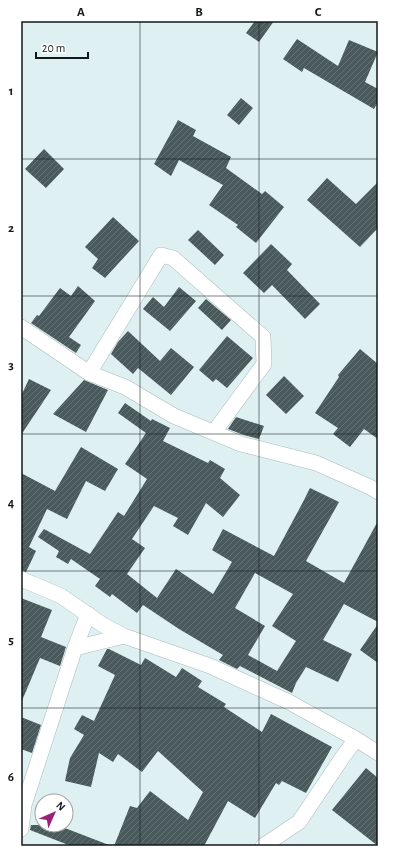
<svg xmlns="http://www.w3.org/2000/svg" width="399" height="867" font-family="'Alegreya Sans',sans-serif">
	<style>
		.building { fill: url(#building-hatch); fill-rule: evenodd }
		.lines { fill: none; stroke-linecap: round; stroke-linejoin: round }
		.street-casing { stroke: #a9babc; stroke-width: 16 }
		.street { stroke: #fff; stroke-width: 15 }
		.grid { fill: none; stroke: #13191a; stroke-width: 1; stroke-opacity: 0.55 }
		.neatline { fill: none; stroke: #13191a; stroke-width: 1.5 }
		.grid-label { font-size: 13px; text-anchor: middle; font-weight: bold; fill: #13191a }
	</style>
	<defs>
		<pattern id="building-hatch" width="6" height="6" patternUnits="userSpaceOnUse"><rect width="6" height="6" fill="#4a595b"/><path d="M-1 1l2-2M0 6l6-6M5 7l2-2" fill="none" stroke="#667173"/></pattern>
	</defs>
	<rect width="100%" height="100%" fill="#def0f2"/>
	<path class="building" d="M 255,21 L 274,21 L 259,42 L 246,33 Z
		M 297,39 L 338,66 L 349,40 L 378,52 L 365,82 L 378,89 L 378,102 L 374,109 L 304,68 L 302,72 L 283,59 Z
		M 241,98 L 253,108 L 239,125 L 227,115 Z
		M 178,120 L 196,130 L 193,136 L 231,157 L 226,168 L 262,194 L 265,191 L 284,207 L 256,243 L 236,227 L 238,225 L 209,205 L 223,185 L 179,160 L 171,176 L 154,164 Z
		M 44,149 L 64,169 L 46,188 L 25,169 Z
		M 327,178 L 356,204 L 378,182 L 378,228 L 360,247 L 307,200 Z
		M 113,217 L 139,241 L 105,278 L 92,268 L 98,259 L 85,247 Z
		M 198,230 L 224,255 L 215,265 L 188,240 Z
		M 271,244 L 292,264 L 287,270 L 320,304 L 305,319 L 272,285 L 264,293 L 243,273 Z
		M 78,286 L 95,301 L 69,337 L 81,345 L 76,353 L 31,323 L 37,315 L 39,316 L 60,288 L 71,296 Z
		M 179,287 L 196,301 L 170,331 L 143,309 L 153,297 L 164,307 Z
		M 206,299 L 231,320 L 222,330 L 198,308 Z
		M 128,331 L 160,361 L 171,348 L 194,367 L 171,395 L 138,368 L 133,374 L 111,354 L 118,342 Z
		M 227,336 L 253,358 L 227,388 L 216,379 L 213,382 L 199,370 Z
		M 360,349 L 378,364 L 378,439 L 364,429 L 350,447 L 333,434 L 338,428 L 315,413 L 339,377 L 338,375 Z
		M 284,376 L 304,396 L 286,414 L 266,395 Z
		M 29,379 L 51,390 L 21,435 L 21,396 Z
		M 84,380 L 108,390 L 86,432 L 53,414 Z
		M 125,403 L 151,421 L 152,419 L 170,428 L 163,441 L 208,463 L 210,460 L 225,469 L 220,478 L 240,495 L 223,517 L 206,503 L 188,535 L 173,526 L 178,518 L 154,506 L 132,539 L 145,548 L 127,574 L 157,598 L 176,569 L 213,594 L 232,562 L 212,550 L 223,529 L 274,556 L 303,502 L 310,488 L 339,502 L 306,561 L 344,583 L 378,521 L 378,622 L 344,604 L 323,640 L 352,654 L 338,682 L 306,667 L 296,683 L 292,693 L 240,666 L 237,669 L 219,660 L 223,655 L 179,629 L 143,605 L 137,613 L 112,594 L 110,597 L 95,586 L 100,579 L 71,559 L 68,564 L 56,557 L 59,551 L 38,537 L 44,529 L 90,554 L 118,512 L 124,516 L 147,479 L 125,464 L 146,433 L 118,413 ZM 255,573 L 293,594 L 272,626 L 296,641 L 277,671 L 248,655 L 265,626 L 235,608 Z
		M 236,417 L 264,426 L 259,439 L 244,435 L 228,429 Z
		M 81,447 L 118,469 L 105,491 L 86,481 L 67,519 L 47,509 L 29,547 L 36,551 L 26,572 L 21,570 L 21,473 L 55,491 Z
		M 21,598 L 52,610 L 41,637 L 66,647 L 60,666 L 40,658 L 21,703 Z
		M 378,624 L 378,663 L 360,650 Z
		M 107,649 L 109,649 L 141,665 L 145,658 L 176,677 L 182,668 L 202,681 L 198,687 L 226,704 L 224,707 L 262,732 L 271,714 L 332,747 L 306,793 L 282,781 L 279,785 L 276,783 L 255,818 L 228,801 L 204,846 L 114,846 L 130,806 L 137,808 L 150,791 L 188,820 L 203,792 L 158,751 L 142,772 L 118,754 L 113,762 L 99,753 L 91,787 L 65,781 L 70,758 L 84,735 L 74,729 L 82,715 L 94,721 L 115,675 L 98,666 Z
		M 21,717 L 41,725 L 32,753 L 21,749 Z
		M 366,768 L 378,778 L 378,846 L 332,810 Z
		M 31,825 L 57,825 L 109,845 L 108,846 L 71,846 L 30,830 Z"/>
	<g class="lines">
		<g class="street-casing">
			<path id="street" d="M 21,327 L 89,373 L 125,387 L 174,416 L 241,444 L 316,463 L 370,487 L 378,492
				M 89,373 L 161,255 L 173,258 L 263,337 L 264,364 L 214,432
				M 21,579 L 61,596 L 103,625 L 124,636 L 210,666 L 289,702 L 356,739 L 378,753
				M 75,648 L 124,636
				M 21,829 L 24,805 L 75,648 L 88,614
				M 263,846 L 299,822 L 342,758 L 356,739"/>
		</g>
		<use href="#street" class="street"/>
	</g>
	<path class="grid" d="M 140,21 L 140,846M 259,21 L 259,846M 21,159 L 378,159M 21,296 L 378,296M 21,434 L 378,434M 21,571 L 378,571M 21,708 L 378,708"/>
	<rect width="399" height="867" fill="none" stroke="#ffffff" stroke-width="44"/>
	<g transform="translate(54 813) rotate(45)"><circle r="19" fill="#ffffff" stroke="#a1a3a3"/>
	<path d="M0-3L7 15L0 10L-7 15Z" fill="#9c2078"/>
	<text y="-6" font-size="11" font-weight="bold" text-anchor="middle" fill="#13191a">N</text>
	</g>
	<path d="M36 52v6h52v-6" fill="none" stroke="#13191a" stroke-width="2"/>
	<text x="42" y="52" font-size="12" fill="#13191a" stroke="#ffffff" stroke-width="3" paint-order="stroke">20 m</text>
	<rect x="22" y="22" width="355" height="823" class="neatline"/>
	<g class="grid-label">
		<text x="81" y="16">A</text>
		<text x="199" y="16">B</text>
		<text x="318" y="16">C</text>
		<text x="11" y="95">1</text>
		<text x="11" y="232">2</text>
		<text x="11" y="369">3</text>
		<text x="11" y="507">4</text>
		<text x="11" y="644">5</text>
		<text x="11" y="781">6</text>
	</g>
</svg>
